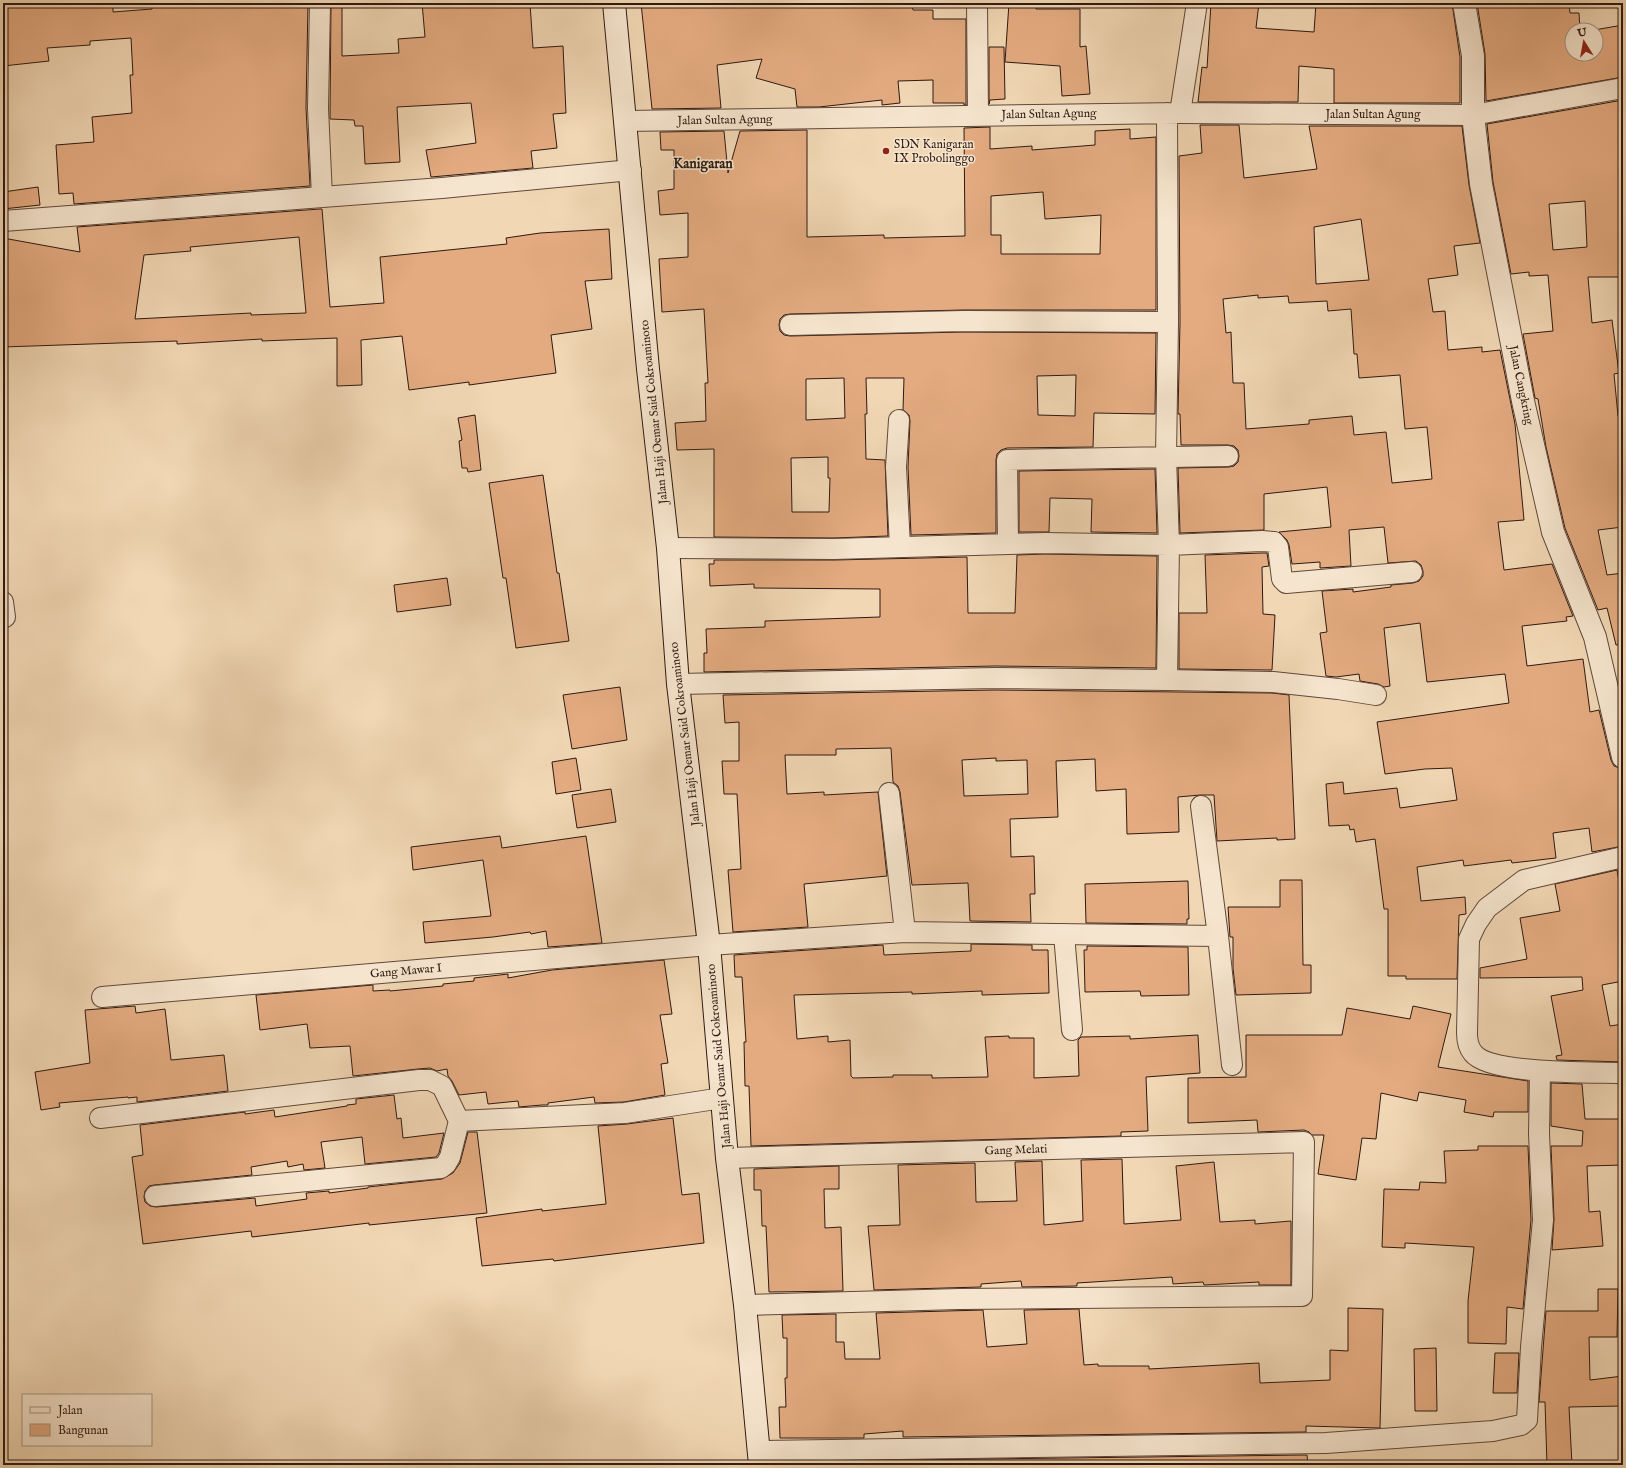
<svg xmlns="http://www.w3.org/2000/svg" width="1626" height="1468" font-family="'IM FELL English',serif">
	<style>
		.building { fill: #e4ab81; stroke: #2f1911; fill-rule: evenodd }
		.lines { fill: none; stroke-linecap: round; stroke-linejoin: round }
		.minor-casing { stroke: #60483a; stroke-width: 22 }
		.tertiary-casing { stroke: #60483a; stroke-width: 24 }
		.secondary-casing { stroke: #2f1911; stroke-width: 24 }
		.minor { stroke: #f6e5ce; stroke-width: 20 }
		.tertiary { stroke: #f6e5ce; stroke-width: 22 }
		.secondary { stroke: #f6e5ce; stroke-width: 22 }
		.poi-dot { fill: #8f2418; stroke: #f6e5ce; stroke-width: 1.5 }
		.labels { text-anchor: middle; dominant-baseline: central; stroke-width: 3; stroke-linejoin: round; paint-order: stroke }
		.street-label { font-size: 12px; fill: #2f1911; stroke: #f6e5ce }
		.poi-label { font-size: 12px; fill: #2f1911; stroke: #f6e5ce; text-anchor: start }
		.quarter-label { font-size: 14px; font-weight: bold; fill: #2f1911; stroke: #f6e5ce }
	</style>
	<rect width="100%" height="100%" fill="#f1d7b4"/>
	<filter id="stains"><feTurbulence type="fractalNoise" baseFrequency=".005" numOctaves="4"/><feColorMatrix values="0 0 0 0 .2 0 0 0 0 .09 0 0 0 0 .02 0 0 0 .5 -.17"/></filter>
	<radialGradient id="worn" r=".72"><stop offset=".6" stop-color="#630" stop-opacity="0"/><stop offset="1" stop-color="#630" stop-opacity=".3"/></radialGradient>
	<path class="building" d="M 3,3 L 113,3 L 113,12 L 152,9 L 152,3 L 308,3 L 306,108 L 310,186 L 74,204 L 73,193 L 59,194 L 56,145 L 94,142 L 92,117 L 132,113 L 130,75 L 133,75 L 131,38 L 90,41 L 90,45 L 47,48 L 49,61 L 3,66 Z
		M 331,3 L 342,3 L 342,56 L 399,53 L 398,39 L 425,37 L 422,3 L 530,3 L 533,48 L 563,46 L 566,113 L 553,114 L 557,148 L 531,151 L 533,168 L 431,177 L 426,150 L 476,143 L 471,103 L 397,107 L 400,162 L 365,164 L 363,126 L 355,126 L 354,120 L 330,119 Z
		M 641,3 L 912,3 L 913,10 L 933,10 L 933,19 L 966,19 L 966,105 L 964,105 L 964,103 L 933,103 L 933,80 L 898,81 L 900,103 L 882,105 L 882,100 L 819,107 L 797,107 L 795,89 L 756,78 L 762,59 L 717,65 L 721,108 L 652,109 Z
		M 1009,3 L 1036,3 L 1036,9 L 1080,9 L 1080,47 L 1086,46 L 1090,94 L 1062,96 L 1060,66 L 1005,62 Z
		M 1211,3 L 1259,3 L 1256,28 L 1314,32 L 1316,3 L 1356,6 L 1356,3 L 1452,3 L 1460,57 L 1460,103 L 1334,103 L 1334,69 L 1299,66 L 1298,102 L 1198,102 L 1202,67 L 1207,68 Z
		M 1477,3 L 1569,3 L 1570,13 L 1579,13 L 1580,30 L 1572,30 L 1572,54 L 1596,54 L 1596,30 L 1594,30 L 1623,25 L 1623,77 L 1486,101 L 1485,54 Z
		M 989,47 L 1004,47 L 1005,99 L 990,100 L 989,104 Z
		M 1623,100 L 1623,277 L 1588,277 L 1592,323 L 1612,320 L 1619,373 L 1614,374 L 1618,416 L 1623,416 L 1623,527 L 1598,530 L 1607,575 L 1623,573 L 1623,644 L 1616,645 L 1607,608 L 1598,610 L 1565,528 L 1546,447 L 1538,399 L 1535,398 L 1523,334 L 1553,331 L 1548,275 L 1529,276 L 1529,272 L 1511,274 L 1493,182 L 1487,124 ZM 1585,201 L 1587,247 L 1553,250 L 1549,204 Z
		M 1200,125 L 1239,125 L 1244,178 L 1317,169 L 1309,126 L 1462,126 L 1469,185 L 1480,243 L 1454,246 L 1458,275 L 1428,279 L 1433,312 L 1445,311 L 1448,350 L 1482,347 L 1482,352 L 1500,350 L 1515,424 L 1524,520 L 1498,522 L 1504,570 L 1552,564 L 1573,616 L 1566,617 L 1567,621 L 1522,626 L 1527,666 L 1583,659 L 1590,712 L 1599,710 L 1611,760 L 1614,766 L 1623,769 L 1623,846 L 1592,852 L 1589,828 L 1553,833 L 1556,858 L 1512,863 L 1511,860 L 1464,866 L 1463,860 L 1417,867 L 1421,901 L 1465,897 L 1466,914 L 1459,915 L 1457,979 L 1406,979 L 1406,976 L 1388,976 L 1388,909 L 1384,909 L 1375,839 L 1356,842 L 1354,829 L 1350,830 L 1349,825 L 1329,826 L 1326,784 L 1343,782 L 1344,794 L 1397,788 L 1400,808 L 1457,800 L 1452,768 L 1425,769 L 1385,774 L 1377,722 L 1509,703 L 1505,674 L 1427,682 L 1420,623 L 1384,628 L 1390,686 L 1384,687 L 1378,684 L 1360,681 L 1359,674 L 1336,677 L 1326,676 L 1320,633 L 1327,632 L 1322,591 L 1353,589 L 1353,592 L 1391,587 L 1391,585 L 1413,583 L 1419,581 L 1423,576 L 1423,571 L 1421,565 L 1416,561 L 1388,563 L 1384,527 L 1349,530 L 1351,566 L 1320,568 L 1320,562 L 1292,564 L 1289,545 L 1287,540 L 1279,532 L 1331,527 L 1327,487 L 1264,494 L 1264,530 L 1180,533 L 1178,468 L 1229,467 L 1234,466 L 1238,462 L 1239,456 L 1238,450 L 1234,446 L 1228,445 L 1181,445 L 1180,414 L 1178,414 L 1180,322 L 1179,156 L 1202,153 ZM 1361,219 L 1369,280 L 1316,284 L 1314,227 ZM 1258,295 L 1258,298 L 1288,296 L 1289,303 L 1327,301 L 1328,311 L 1351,309 L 1354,354 L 1357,354 L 1359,378 L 1400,375 L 1405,429 L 1427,427 L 1432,479 L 1392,483 L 1386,432 L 1354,435 L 1352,416 L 1309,420 L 1309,424 L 1246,429 L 1244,383 L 1233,383 L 1231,332 L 1226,333 L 1223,299 Z
		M 990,127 L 990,149 L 1032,146 L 1032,150 L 1095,145 L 1095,131 L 1130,129 L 1130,139 L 1156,137 L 1156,310 L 963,310 L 790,314 L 784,315 L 780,319 L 779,325 L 780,331 L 784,335 L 790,336 L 963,332 L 1156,333 L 1155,414 L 1094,413 L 1093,447 L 1007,448 L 1001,450 L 997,454 L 996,460 L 996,533 L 911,535 L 908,467 L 910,421 L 909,415 L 903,410 L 904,378 L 866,378 L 867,414 L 865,414 L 866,459 L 885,460 L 888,536 L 834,538 L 714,537 L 714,449 L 677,450 L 675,423 L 706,421 L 705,383 L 708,383 L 704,309 L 662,312 L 659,259 L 688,257 L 688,213 L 660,215 L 658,191 L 674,189 L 674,150 L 661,150 L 660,132 L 724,131 L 728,173 L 740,131 L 807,130 L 807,237 L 884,235 L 884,238 L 965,236 L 964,128 ZM 1043,192 L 1045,219 L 1101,215 L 1100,254 L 1001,254 L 1001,235 L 991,235 L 991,196 ZM 1076,375 L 1075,416 L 1038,415 L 1037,376 ZM 844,378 L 845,418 L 806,420 L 806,379 ZM 828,457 L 828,478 L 830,478 L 829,512 L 792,512 L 791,458 Z
		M 38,187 L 40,205 L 3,209 L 3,192 Z
		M 320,209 L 322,209 L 330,307 L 384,303 L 380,257 L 507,244 L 506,238 L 540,233 L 609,229 L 612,279 L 585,281 L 592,329 L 551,335 L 556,373 L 469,385 L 469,382 L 409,390 L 402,336 L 361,340 L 362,385 L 337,386 L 337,338 L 262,341 L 262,339 L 177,344 L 177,341 L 3,347 L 3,238 L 80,252 L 77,227 ZM 299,237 L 306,313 L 251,315 L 251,313 L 135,319 L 144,255 L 191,251 L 190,247 Z
		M 475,415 L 481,470 L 468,472 L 467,468 L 462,468 L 459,441 L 462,440 L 458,418 Z
		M 1155,469 L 1157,533 L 1091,532 L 1092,499 L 1050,498 L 1049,532 L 1019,532 L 1019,471 Z
		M 543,475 L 557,573 L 559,573 L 569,641 L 516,648 L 506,578 L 503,578 L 489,483 Z
		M 1262,553 L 1267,553 L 1269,566 L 1262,567 L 1263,614 L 1275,615 L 1272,670 L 1179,669 L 1179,613 L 1207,613 L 1205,555 Z
		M 1045,554 L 1157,556 L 1156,668 L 995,666 L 704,672 L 704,653 L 707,653 L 706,629 L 765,627 L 765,621 L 880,617 L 880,589 L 754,588 L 754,584 L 710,586 L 709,564 L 714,564 L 714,560 L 834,560 L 967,557 L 968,613 L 1015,613 L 1017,555 Z
		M 447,578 L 451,605 L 397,612 L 394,585 Z
		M 620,687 L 627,740 L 572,749 L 563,695 Z
		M 995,690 L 1272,693 L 1289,695 L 1295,839 L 1277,840 L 1277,838 L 1217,841 L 1214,795 L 1200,795 L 1178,797 L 1179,832 L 1127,834 L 1126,789 L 1096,791 L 1095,759 L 1056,761 L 1058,817 L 1010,819 L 1011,857 L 1034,856 L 1035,894 L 1030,894 L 1031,922 L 970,921 L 968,883 L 912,885 L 900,792 L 898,786 L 893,782 L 891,748 L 836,749 L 836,755 L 785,755 L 787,794 L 824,792 L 824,795 L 878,792 L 887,876 L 804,884 L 808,927 L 733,932 L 728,870 L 741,869 L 737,794 L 724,794 L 722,761 L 739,761 L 739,722 L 725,723 L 723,695 ZM 996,758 L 996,761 L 1027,760 L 1028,794 L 964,796 L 962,760 Z
		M 576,758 L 581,790 L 556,794 L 552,762 Z
		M 611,789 L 616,822 L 577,828 L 572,795 Z
		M 500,836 L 502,848 L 586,836 L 602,943 L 548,947 L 546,931 L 531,934 L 530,932 L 493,937 L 425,943 L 423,922 L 491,916 L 483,860 L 413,870 L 411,847 Z
		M 1617,870 L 1623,904 L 1623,981 L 1602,985 L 1610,1026 L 1623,1024 L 1623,1062 L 1557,1060 L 1556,1056 L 1562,1055 L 1551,996 L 1583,990 L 1582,977 L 1480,978 L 1480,968 L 1527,959 L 1520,918 L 1560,911 L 1555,884 Z
		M 1280,880 L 1302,880 L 1303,965 L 1311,965 L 1311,993 L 1236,995 L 1233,968 L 1233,937 L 1230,937 L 1228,907 L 1280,907 Z
		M 1188,881 L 1189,919 L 1187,919 L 1187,924 L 1086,923 L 1085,884 Z
		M 971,944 L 1032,945 L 1032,950 L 1048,950 L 1049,993 L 982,995 L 982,991 L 912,994 L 912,992 L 794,995 L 797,1039 L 828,1036 L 828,1042 L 850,1040 L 851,1076 L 853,1078 L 893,1077 L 893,1075 L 932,1075 L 932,1078 L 988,1077 L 985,1037 L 1009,1036 L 1009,1038 L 1034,1038 L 1034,1078 L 1079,1076 L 1078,1040 L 1081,1037 L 1130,1036 L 1130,1039 L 1198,1035 L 1200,1073 L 1146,1077 L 1148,1131 L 1121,1132 L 1121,1136 L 751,1146 L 749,1086 L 745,1086 L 744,1042 L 746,1042 L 742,977 L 735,977 L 734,955 L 883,945 L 884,955 L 971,951 Z
		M 1087,946 L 1188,947 L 1189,995 L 1141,996 L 1140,991 L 1085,992 L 1084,950 L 1087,950 Z
		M 664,960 L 672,1014 L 660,1015 L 668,1063 L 661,1064 L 665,1095 L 624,1102 L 595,1103 L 594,1097 L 548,1103 L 548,1105 L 542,1105 L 519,1107 L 518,1101 L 488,1104 L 486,1092 L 459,1095 L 452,1081 L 448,1076 L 447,1069 L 437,1071 L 430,1068 L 418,1069 L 353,1076 L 350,1046 L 310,1048 L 307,1024 L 260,1030 L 256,995 L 373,985 L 373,991 L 390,990 L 390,991 L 443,986 L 443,984 L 474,981 L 474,978 L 508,974 L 508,978 L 552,970 Z
		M 135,1006 L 136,1013 L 165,1009 L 171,1060 L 224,1055 L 228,1091 L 137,1102 L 137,1097 L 128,1098 L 128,1097 L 59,1103 L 60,1107 L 41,1110 L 35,1072 L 90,1063 L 85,1010 Z
		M 1413,1006 L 1451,1014 L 1438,1067 L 1528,1081 L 1528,1112 L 1494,1112 L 1493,1117 L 1464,1112 L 1466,1100 L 1419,1092 L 1417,1101 L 1381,1093 L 1376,1139 L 1362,1138 L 1356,1180 L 1318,1174 L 1324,1135 L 1312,1135 L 1309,1132 L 1304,1130 L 1258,1132 L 1257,1120 L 1188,1123 L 1188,1078 L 1246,1077 L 1246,1035 L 1342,1035 L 1347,1008 L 1410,1019 Z
		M 1551,1083 L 1582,1084 L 1585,1119 L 1623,1119 L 1623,1165 L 1587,1166 L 1589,1212 L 1600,1211 L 1603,1246 L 1552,1250 L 1554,1219 L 1551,1146 L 1582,1146 L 1583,1131 L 1551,1126 Z
		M 394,1095 L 397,1119 L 401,1118 L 403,1138 L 444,1133 L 439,1153 L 436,1157 L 365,1164 L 362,1137 L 321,1142 L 325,1168 L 304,1170 L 303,1164 L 288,1167 L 287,1161 L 251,1167 L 252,1175 L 154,1185 L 149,1186 L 145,1191 L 144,1197 L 145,1202 L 150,1206 L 156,1207 L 255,1198 L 256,1206 L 307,1199 L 306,1193 L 329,1191 L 329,1193 L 368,1188 L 368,1187 L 442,1179 L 453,1173 L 460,1163 L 468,1132 L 477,1132 L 487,1213 L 369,1225 L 369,1223 L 252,1237 L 251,1231 L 143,1244 L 132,1157 L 143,1155 L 140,1125 L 245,1112 L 245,1114 L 274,1110 L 275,1117 L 347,1106 L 347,1105 L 356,1104 L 356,1099 Z
		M 673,1118 L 682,1195 L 699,1193 L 704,1243 L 554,1261 L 553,1259 L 482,1266 L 476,1218 L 542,1209 L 542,1211 L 606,1204 L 598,1126 L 627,1124 Z
		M 1478,1146 L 1528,1146 L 1531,1220 L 1523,1309 L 1507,1307 L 1506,1344 L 1468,1343 L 1468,1301 L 1474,1247 L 1405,1243 L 1405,1248 L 1382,1247 L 1384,1189 L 1419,1190 L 1420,1182 L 1446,1183 L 1444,1151 L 1478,1150 Z
		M 1122,1159 L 1124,1224 L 1181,1220 L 1176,1166 L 1214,1162 L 1220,1222 L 1255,1220 L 1255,1224 L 1291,1221 L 1291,1285 L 1259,1285 L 1259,1282 L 1204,1285 L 1203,1282 L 1173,1284 L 1172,1277 L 1077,1283 L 1077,1286 L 1022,1287 L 1021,1281 L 981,1284 L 981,1287 L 874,1290 L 868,1226 L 900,1225 L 898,1165 L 975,1163 L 976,1202 L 1017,1201 L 1015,1162 L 1042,1161 L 1044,1225 L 1083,1221 L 1081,1160 Z
		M 839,1166 L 839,1189 L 824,1189 L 825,1228 L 841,1227 L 843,1291 L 769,1292 L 766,1226 L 762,1226 L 761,1190 L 754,1190 L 754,1169 Z
		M 1598,1289 L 1618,1289 L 1617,1337 L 1589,1337 L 1590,1380 L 1623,1376 L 1623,1406 L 1569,1407 L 1572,1465 L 1547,1465 L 1545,1402 L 1539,1402 L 1546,1311 L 1598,1311 Z
		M 1348,1308 L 1383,1309 L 1380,1428 L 1306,1426 L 1306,1432 L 903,1437 L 903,1431 L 864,1434 L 864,1438 L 780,1438 L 779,1407 L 786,1407 L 785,1378 L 787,1378 L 787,1338 L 783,1338 L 782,1315 L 836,1314 L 836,1342 L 844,1342 L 845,1359 L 880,1359 L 876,1313 L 983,1310 L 987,1347 L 1027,1344 L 1024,1310 L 1079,1309 L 1084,1365 L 1098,1364 L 1098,1366 L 1149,1366 L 1149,1369 L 1259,1363 L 1260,1383 L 1330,1380 L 1330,1350 L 1348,1351 Z
		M 1436,1348 L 1437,1411 L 1415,1411 L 1414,1349 Z
		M 1495,1353 L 1519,1353 L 1517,1393 L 1493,1393 Z
		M 1307,1455 L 1308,1465 L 903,1465 L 903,1460 Z
		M 864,1461 L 864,1465 L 800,1465 L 800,1462 Z"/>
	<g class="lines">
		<g class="minor-casing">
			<path id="minor" d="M 320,3 L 318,108 L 322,197
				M 977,3 L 978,115
				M 1180,113 L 1197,3
				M 625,121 L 1180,113 L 1473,115 L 1623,88
				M 3,221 L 442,188 L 631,170
				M 790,325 L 963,321 L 1168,322
				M 899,420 L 896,467 L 900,547
				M 1008,544 L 1007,460 L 1228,456
				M 668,548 L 834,549 L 1045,543 L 1169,545 L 1262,541 L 1274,542 L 1278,547 L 1282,579 L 1286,583 L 1412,572
				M 3,602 L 5,617
				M 1167,680 L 1169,545 L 1166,457 L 1168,322 L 1167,113
				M 678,684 L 995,678 L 1167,680 L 1273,682 L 1338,689 L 1376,695
				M 889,793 L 905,932
				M 1623,857 L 1524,880 L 1487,908 L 1476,924 L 1469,939 L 1467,1033 C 1467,1040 1468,1047 1473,1053 C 1490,1075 1594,1072 1623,1073
				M 1064,934 L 1072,1030
				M 1218,936 L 1232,1065
				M 102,997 L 709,945 L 905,932 L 1218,936 L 1201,806
				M 100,1118 L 419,1080 L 430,1080 L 442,1086 L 459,1121 L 450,1157 L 446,1164 L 441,1168 L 155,1196
				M 459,1121 L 625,1113 L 722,1098
				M 727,1158 L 1304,1142 L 1302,1296 L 959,1299 L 745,1305
				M 759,1451 L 1326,1443 L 1493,1431 L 1521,1425 L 1527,1420 L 1531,1347 L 1543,1220 L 1539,1134 L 1540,1072"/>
		</g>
		<g class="tertiary-casing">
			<path id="tertiary" d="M 1464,3 L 1473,56 L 1473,115 L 1481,184 L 1523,401 L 1553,532 L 1595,637 L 1623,757"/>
		</g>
		<g class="secondary-casing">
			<path id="secondary" d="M 614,3 L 648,369 L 668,548 L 678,684 L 709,945 L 727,1158 L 745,1305 L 760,1465"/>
		</g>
		<use href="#minor" class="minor"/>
		<use href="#tertiary" class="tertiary"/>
		<use href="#secondary" class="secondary"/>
	</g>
	<circle class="poi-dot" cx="886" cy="151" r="4"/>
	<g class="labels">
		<g class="street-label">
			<text transform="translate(1049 114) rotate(-1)">Jalan Sultan Agung</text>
			<text x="1373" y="114">Jalan Sultan Agung</text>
			<text transform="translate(725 120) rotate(-1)">Jalan Sultan Agung</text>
			<text transform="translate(1521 385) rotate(78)">Jalan Cangkring</text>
			<text transform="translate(654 412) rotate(-96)">Jalan Haji Oemar Said Cokroaminoto</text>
			<text transform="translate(685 734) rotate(-97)">Jalan Haji Oemar Said Cokroaminoto</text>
			<text transform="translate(406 971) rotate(-5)">Gang Mawar I</text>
			<text transform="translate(719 1056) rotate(-95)">Jalan Haji Oemar Said Cokroaminoto</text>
			<text transform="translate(1016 1150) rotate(-2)">Gang Melati</text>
		</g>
		<g class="poi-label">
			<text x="894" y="144">SDN Kanigaran<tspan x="894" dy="14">IX Probolinggo</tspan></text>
		</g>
		<g class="quarter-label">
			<text x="703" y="164">Kanigaran</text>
		</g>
	</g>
	<rect width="1626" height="1468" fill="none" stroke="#f1d7b4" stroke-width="16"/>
	<rect x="4" y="4" width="1618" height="1460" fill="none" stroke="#2f1911" stroke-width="2"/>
	<rect x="8" y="8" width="1610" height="1452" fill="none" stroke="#2f1911"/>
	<rect x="22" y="1394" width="130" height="52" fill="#f6e5ce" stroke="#a69382"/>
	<rect x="30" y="1407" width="20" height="6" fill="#f6e5ce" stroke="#a69382"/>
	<text x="58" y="1414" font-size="12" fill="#2f1911">Jalan</text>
	<rect x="30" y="1424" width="20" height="12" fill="#e4ab81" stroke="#a69382"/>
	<text x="58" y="1434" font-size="12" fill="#2f1911">Bangunan</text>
	<g transform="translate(1584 42) rotate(349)"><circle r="19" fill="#f6e5ce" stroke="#a69382"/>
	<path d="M0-3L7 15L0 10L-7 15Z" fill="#8f2418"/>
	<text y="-6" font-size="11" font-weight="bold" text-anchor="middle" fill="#2f1911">U</text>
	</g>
	<rect width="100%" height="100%" filter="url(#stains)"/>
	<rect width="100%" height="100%" fill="url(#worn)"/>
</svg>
